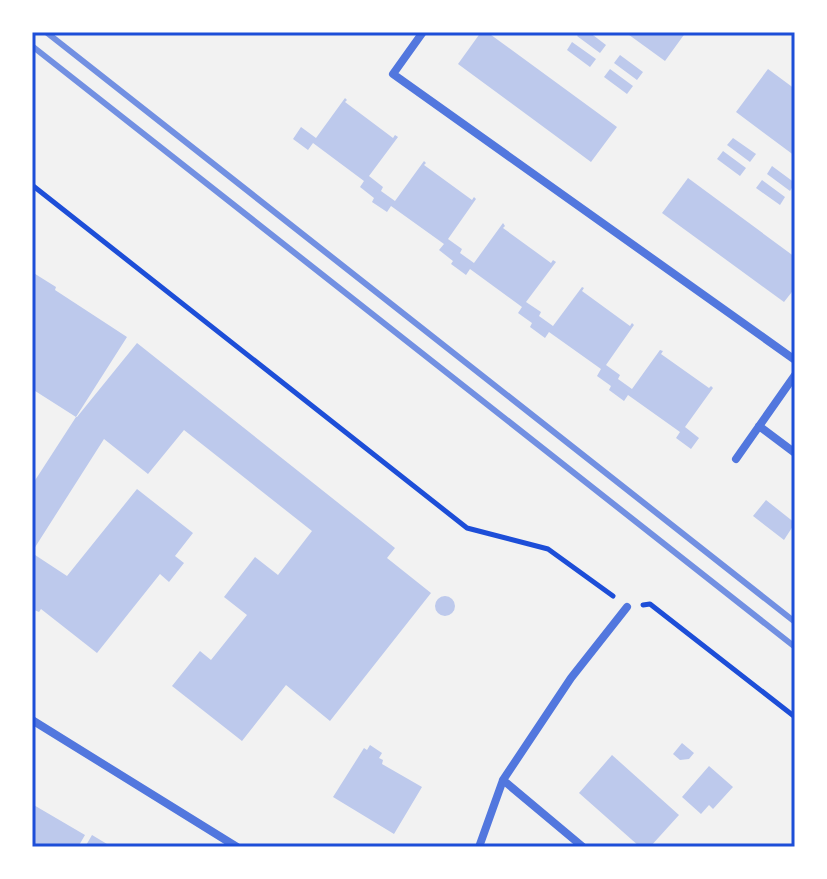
<svg xmlns="http://www.w3.org/2000/svg" width="827" height="879" font-family="'Archivo Narrow',sans-serif">
	<style>
		.building { fill: #bdc9ec }
		.lines { fill: none; stroke-linecap: round; stroke-linejoin: round }
		.path { stroke: #1d4ed8; stroke-width: 5 }
		.minor { stroke: #5277de; stroke-width: 8 }
		.rail { stroke: #7290e2; stroke-width: 6 }
		.neatline { fill: none; stroke: #1d4ed8; stroke-width: 3 }
	</style>
	<rect width="100%" height="100%" fill="#f2f2f2"/>
	<path class="building" d="M 481,32 L 487,32 L 617,127 L 591,162 L 458,64 Z
		M 580,32 L 589,32 L 606,45 L 600,53 L 577,36 Z
		M 625,32 L 686,32 L 665,61 Z
		M 572,42 L 596,59 L 590,67 L 567,50 Z
		M 620,55 L 643,72 L 637,80 L 614,63 Z
		M 610,69 L 633,86 L 627,94 L 604,77 Z
		M 768,69 L 795,89 L 795,156 L 736,112 Z
		M 345,98 L 347,100 L 345,102 L 393,138 L 395,135 L 398,137 L 369,176 L 383,187 L 381,191 L 395,201 L 424,161 L 426,163 L 424,165 L 472,200 L 474,197 L 476,199 L 448,239 L 462,249 L 460,253 L 474,263 L 503,223 L 505,226 L 503,228 L 551,263 L 553,260 L 556,262 L 526,302 L 541,312 L 539,316 L 553,326 L 582,287 L 584,288 L 582,291 L 630,326 L 632,323 L 634,325 L 606,365 L 620,375 L 618,379 L 632,389 L 660,350 L 663,351 L 661,354 L 709,388 L 711,386 L 713,388 L 685,427 L 699,438 L 691,449 L 676,438 L 680,432 L 628,395 L 624,401 L 609,390 L 611,386 L 597,376 L 601,369 L 549,332 L 545,338 L 530,327 L 532,323 L 518,313 L 522,307 L 470,269 L 466,275 L 451,264 L 453,261 L 439,250 L 444,244 L 391,206 L 387,212 L 372,202 L 374,198 L 360,187 L 364,181 L 313,143 L 308,150 L 293,139 L 301,127 L 316,138 Z
		M 733,138 L 756,154 L 750,162 L 727,145 Z
		M 723,151 L 746,168 L 740,176 L 717,159 Z
		M 772,166 L 795,183 L 790,191 L 767,174 Z
		M 688,178 L 795,257 L 795,288 L 784,302 L 662,213 Z
		M 762,180 L 785,197 L 780,205 L 756,188 Z
		M 32,272 L 56,287 L 55,290 L 127,337 L 76,417 L 32,389 Z
		M 137,343 L 395,548 L 387,558 L 431,593 L 330,721 L 286,685 L 242,741 L 172,686 L 200,651 L 211,660 L 247,615 L 224,597 L 255,557 L 278,575 L 312,531 L 184,430 L 148,474 L 104,439 L 32,552 L 32,485 L 76,417 L 77,417 Z
		M 137,489 L 193,533 L 175,556 L 184,563 L 169,582 L 160,574 L 97,653 L 41,609 L 39,612 L 32,609 L 32,553 L 67,576 Z
		M 766,500 L 795,523 L 784,540 L 753,516 Z
		M435 606a10 10 0 1 1 20 0a10 10 0 1 1-20 0Z
		M 682,743 L 694,753 L 689,759 L 680,760 L 673,754 Z
		M 370,745 L 382,753 L 379,758 L 383,760 L 382,764 L 422,787 L 394,834 L 333,797 L 364,748 L 367,750 Z
		M 612,755 L 679,815 L 650,847 L 640,847 L 579,793 Z
		M 709,766 L 733,787 L 713,809 L 709,805 L 701,814 L 682,797 Z
		M 32,804 L 85,835 L 78,847 L 32,847 Z
		M 92,835 L 112,847 L 85,847 Z"/>
	<g class="lines">
		<path class="path" d="M 32,185 L 467,528 L 548,549 L 613,596
			M 643,605 L 650,604 L 795,717"/>
		<path class="minor" d="M 423,32 L 393,74 L 795,360
			M 759,426 L 795,453
			M 736,459 L 795,375
			M 32,720 L 237,847
			M 503,780 L 583,847
			M 479,847 L 503,780 L 571,678 L 627,607"/>
		<path class="rail" d="M 46,32 L 795,622
			M 32,46 L 795,647"/>
	</g>
	<rect width="827" height="879" fill="none" stroke="#ffffff" stroke-width="68"/>
	<rect x="34" y="34" width="759" height="811" class="neatline"/>
</svg>
